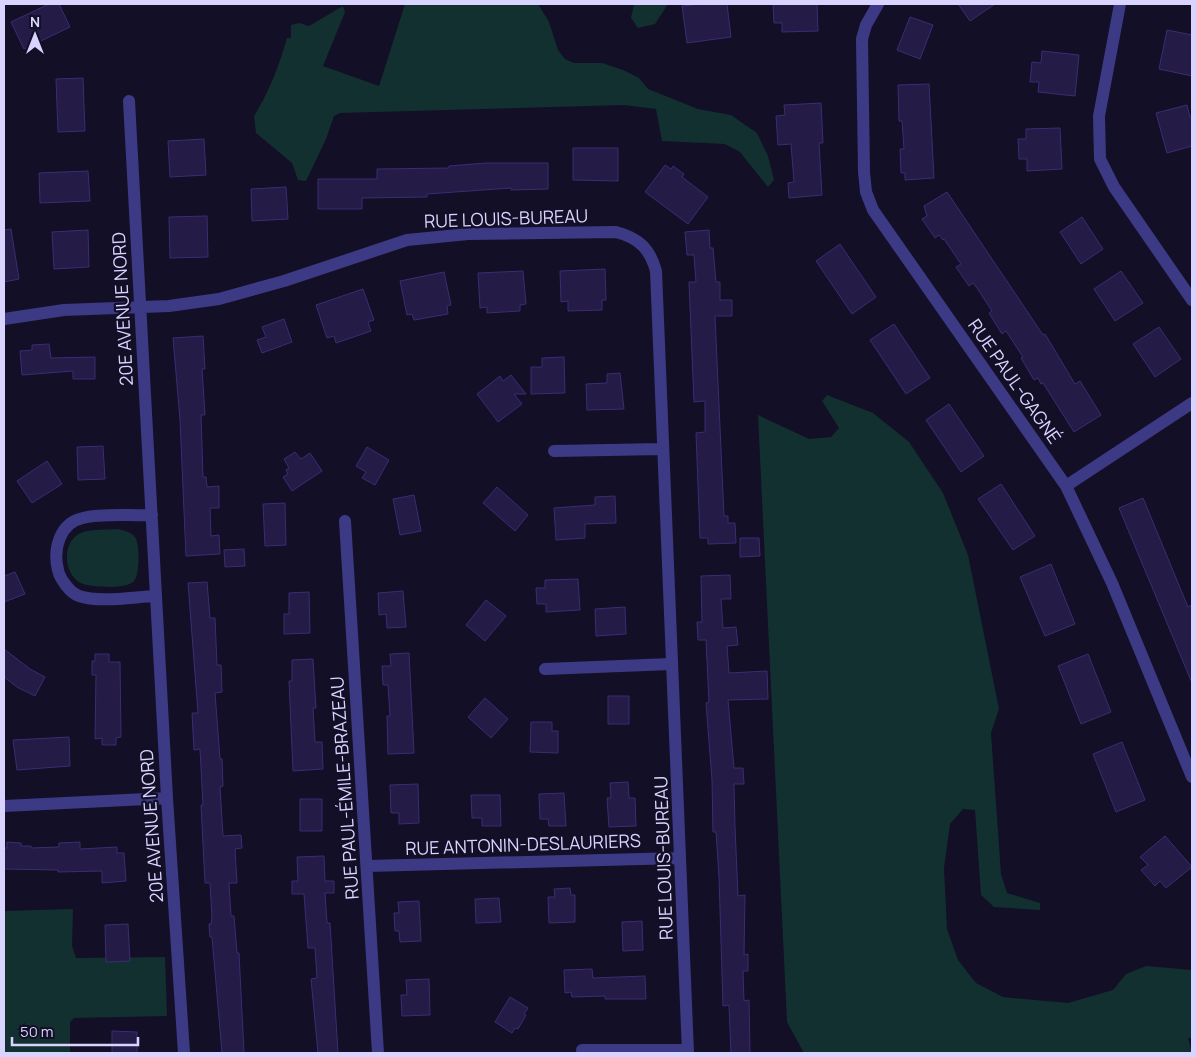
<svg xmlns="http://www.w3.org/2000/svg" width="1196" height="1057" font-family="Manrope,sans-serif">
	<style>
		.green { fill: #12302f }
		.building { fill: #241b47; stroke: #3b2d73 }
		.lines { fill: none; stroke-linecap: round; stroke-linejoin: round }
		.minor { stroke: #3d3a85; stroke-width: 12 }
		.labels { text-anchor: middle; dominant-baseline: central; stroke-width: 4.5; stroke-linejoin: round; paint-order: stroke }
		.street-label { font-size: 18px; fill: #d9d4ff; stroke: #130f26 }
	</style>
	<rect width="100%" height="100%" fill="#130f26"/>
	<path class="green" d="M 405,4 L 538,4 L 549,22 L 558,50 L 565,59 L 574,63 L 602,63 L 623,70 L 639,78 L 648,89 L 698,109 L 731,115 L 757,133 L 768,156 L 774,180 L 768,187 L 740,152 L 725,144 L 662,141 L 656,109 L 624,105 L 340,113 L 334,116 L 326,139 L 306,181 L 298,180 L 292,163 L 256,133 L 254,116 C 269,92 279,66 287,38 L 291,38 L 291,25 L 299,23 L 309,26 L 343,6 L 345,12 L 323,66 L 379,86 Z
		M 634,4 L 668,4 L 655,24 L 638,28 L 631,18 Z
		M 827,395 L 873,413 L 909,442 L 943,493 L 968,555 L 999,709 L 991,733 L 1001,874 L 1007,893 L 1040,903 L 1040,910 L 994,907 L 981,895 L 975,810 L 963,809 L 950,824 L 944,868 L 947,929 L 958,960 L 976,983 L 1003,997 L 1068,1003 L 1113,990 L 1126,974 L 1146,966 L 1192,970 L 1192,1038 L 1188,1038 L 1192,1053 L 804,1053 L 787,1022 L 758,415 L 809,439 L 831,437 L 839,428 L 822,401 Z
		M 118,529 C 125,531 131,532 135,537 C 140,544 140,577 133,582 C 124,589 98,587 87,585 C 63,581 59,540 83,532 C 93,529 108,530 118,529 Z
		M 73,909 L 72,946 L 76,958 L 165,957 L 167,1016 L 74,1018 L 70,1022 L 70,1053 L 4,1053 L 4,911 Z"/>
	<path class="building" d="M 49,4 L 59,4 L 70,27 L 24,49 L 11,22 Z
		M 702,4 L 727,4 L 731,37 L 687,43 L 682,6 Z
		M 773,4 L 817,4 L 818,31 L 782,32 L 782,23 L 774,23 Z
		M 958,4 L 995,4 L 970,21 Z
		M 910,17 L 933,25 L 920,59 L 897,50 Z
		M 1167,30 L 1192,35 L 1192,76 L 1159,69 Z
		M 1042,51 L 1079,55 L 1075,96 L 1038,92 L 1039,82 L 1030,82 L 1032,62 L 1041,63 Z
		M 83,78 L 85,131 L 58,132 L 56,79 Z
		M 929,84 L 934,178 L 905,180 L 905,173 L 901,173 L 900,149 L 904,149 L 902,121 L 899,121 L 898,85 Z
		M 821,103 L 823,143 L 819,143 L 822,195 L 789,198 L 788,183 L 794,182 L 791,144 L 778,145 L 776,116 L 785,115 L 784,105 Z
		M 1187,105 L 1190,117 L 1192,117 L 1192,146 L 1167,153 L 1156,113 Z
		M 1060,128 L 1062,169 L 1027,171 L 1027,159 L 1019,159 L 1018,139 L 1026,139 L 1026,129 Z
		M 204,139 L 206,175 L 170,177 L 168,141 Z
		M 573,148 L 618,148 L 618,181 L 573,180 Z
		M 486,163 L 548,163 L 548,189 L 511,190 L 511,188 L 427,194 L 427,197 L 362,198 L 362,209 L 318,209 L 318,179 L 377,179 L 377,169 L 449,168 L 449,166 Z
		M 665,165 L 671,169 L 673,166 L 684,174 L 682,177 L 708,197 L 688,224 L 645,192 Z
		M 88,171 L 90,201 L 40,203 L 39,173 Z
		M 286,187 L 288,219 L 252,221 L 251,189 Z
		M 947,192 L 1043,335 L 1045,334 L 1075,384 L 1080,381 L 1101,415 L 1074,432 L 1043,383 L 1041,384 L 1038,378 L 1034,380 L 1021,358 L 1023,357 L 1006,331 L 1002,334 L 989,313 L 992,311 L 977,288 L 973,283 L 969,286 L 956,267 L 961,264 L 944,239 L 943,240 L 939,235 L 935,238 L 922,219 L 927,216 L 924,206 Z
		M 207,216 L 208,257 L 170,258 L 169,217 Z
		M 1082,217 L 1103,249 L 1081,264 L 1060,232 Z
		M 11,229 L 19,279 L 4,282 L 4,230 Z
		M 88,230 L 89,267 L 54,269 L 52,232 Z
		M 709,230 L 710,248 L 713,248 L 716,282 L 720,282 L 720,300 L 732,300 L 732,316 L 715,316 L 724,516 L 728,516 L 728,523 L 735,523 L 736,543 L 708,544 L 708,538 L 700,538 L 696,433 L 705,432 L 705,401 L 694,402 L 689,282 L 696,282 L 694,255 L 687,255 L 685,232 Z
		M 840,244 L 876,297 L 852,314 L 816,261 Z
		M 605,269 L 606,300 L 602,300 L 602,310 L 568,311 L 568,301 L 561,302 L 560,271 Z
		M 523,271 L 526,304 L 520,305 L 520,311 L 487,313 L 487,307 L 480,308 L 478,273 Z
		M 1121,271 L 1143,303 L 1115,321 L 1094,289 Z
		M 444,272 L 451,305 L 447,306 L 448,314 L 414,320 L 412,314 L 407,315 L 400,281 Z
		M 363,289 L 374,320 L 368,322 L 371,331 L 336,343 L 334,336 L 327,338 L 316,305 Z
		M 284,319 L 292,342 L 262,353 L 257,340 L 266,337 L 262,327 Z
		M 894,324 L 930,378 L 906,394 L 870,340 Z
		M 1159,327 L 1181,359 L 1155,377 L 1133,344 Z
		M 203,336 L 205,369 L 202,369 L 205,415 L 201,415 L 203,477 L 206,477 L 207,487 L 219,486 L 219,508 L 210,508 L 211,536 L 219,535 L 220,554 L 186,556 L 180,420 L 173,338 Z
		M 49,344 L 51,358 L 95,357 L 95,379 L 73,379 L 73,371 L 22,375 L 20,351 L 32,350 L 32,345 Z
		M 564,357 L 565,393 L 531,394 L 531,367 L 542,367 L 542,358 Z
		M 620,373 L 624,409 L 587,410 L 586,384 L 607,383 L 607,374 Z
		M 511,375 L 526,394 L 514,394 L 522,404 L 498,422 L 477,394 L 500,376 L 503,381 Z
		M 949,404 L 984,456 L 961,472 L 926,420 Z
		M 103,446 L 105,479 L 78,480 L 77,447 Z
		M 367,447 L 389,460 L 375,485 L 362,478 L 366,472 L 356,466 Z
		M 295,452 L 301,459 L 310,453 L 322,471 L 292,491 L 283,477 L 288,474 L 286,470 L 289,468 L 284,459 Z
		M 47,461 L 62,484 L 32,503 L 17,481 Z
		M 1001,484 L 1035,536 L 1013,550 L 978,499 Z
		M 497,487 L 528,515 L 515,531 L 483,503 Z
		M 414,495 L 421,531 L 400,535 L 393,499 Z
		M 615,496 L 616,523 L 585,524 L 585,538 L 556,540 L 554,508 L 595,505 L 595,497 Z
		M 1143,498 L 1188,607 L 1192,605 L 1192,683 L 1119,508 Z
		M 285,503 L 286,545 L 265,546 L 263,504 Z
		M 740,538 L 759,538 L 760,556 L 740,557 Z
		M 244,549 L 245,566 L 225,567 L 224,550 Z
		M 1051,564 L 1075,624 L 1045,636 L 1020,577 Z
		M 15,572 L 25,594 L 4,602 L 4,576 Z
		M 730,575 L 731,599 L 721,599 L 723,628 L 736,627 L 738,645 L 727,646 L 729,673 L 767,671 L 768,699 L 728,700 L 734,768 L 743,768 L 744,784 L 734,784 L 735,827 L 738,896 L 745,895 L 744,955 L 748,954 L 748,971 L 743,971 L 744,1001 L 749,1000 L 750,1053 L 731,1053 L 729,1005 L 723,1006 L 719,877 L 716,832 L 713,832 L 712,780 L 706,703 L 709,702 L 706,640 L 698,640 L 697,622 L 702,622 L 701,576 Z
		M 578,579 L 580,610 L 546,612 L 546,604 L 537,604 L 536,588 L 545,588 L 545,580 Z
		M 207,582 L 210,618 L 215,618 L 217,665 L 221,665 L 222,692 L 215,693 L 220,759 L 222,759 L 223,786 L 220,787 L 223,836 L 241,835 L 242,848 L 235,849 L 237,883 L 229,883 L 231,916 L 234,916 L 237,953 L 239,953 L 244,1053 L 222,1053 L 212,937 L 210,937 L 209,924 L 211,924 L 212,918 L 210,883 L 205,883 L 201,805 L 203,805 L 200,749 L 194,750 L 192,713 L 198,713 L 188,583 Z
		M 403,591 L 406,627 L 387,628 L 386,614 L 379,615 L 378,593 Z
		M 309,592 L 310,633 L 284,634 L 284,614 L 289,614 L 289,593 Z
		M 486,600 L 506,616 L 485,641 L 466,625 Z
		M 625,607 L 626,634 L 596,636 L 595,609 Z
		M 4,649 L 30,669 L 45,677 L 35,696 L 17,687 L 4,677 Z
		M 409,653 L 414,753 L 388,754 L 387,716 L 390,716 L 388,685 L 383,685 L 382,666 L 391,666 L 390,654 Z
		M 95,654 L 109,654 L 109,662 L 120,662 L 121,737 L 116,738 L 116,745 L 102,745 L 102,738 L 95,739 L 96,675 L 92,675 L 92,661 L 95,661 Z
		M 1088,654 L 1111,712 L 1081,724 L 1058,666 Z
		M 313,659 L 316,708 L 313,708 L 315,742 L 322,742 L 323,769 L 293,771 L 289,681 L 292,681 L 292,660 Z
		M 608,696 L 629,696 L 629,724 L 608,724 Z
		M 485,698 L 508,719 L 491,738 L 468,717 Z
		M 531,722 L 552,722 L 552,731 L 558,731 L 558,753 L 530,752 Z
		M 69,737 L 70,766 L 17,770 L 13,740 Z
		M 1122,742 L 1145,800 L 1116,812 L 1093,754 Z
		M 628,782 L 629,798 L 635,798 L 636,826 L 609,827 L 607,798 L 611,798 L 610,783 Z
		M 418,784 L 419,823 L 399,824 L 399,813 L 391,813 L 390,785 Z
		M 564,793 L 566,826 L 549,826 L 548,819 L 540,819 L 539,794 Z
		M 471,795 L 500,795 L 501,826 L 482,826 L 482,818 L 472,818 Z
		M 300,799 L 322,799 L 322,831 L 300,831 Z
		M 1165,836 L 1192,867 L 1166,888 L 1160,881 L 1155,886 L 1141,870 L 1148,865 L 1140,857 Z
		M 7,842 L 21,843 L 21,846 L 31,846 L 31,848 L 59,847 L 59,843 L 80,842 L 80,849 L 117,847 L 117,853 L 124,853 L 126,881 L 102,883 L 102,871 L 58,872 L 58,870 L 4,869 L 4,848 L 7,848 Z
		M 324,856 L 325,881 L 334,881 L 334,893 L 325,893 L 327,923 L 330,923 L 338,1053 L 318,1053 L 311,979 L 317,978 L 315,948 L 308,948 L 304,894 L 292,894 L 292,881 L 298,881 L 297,857 Z
		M 570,888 L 571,895 L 575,895 L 575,922 L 549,923 L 548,897 L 555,897 L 554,889 Z
		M 499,898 L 501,922 L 476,923 L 475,899 Z
		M 419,901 L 421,941 L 400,942 L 399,931 L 395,931 L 394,913 L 399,913 L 398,902 Z
		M 642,921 L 643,950 L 623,951 L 622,922 Z
		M 128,924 L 130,961 L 106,962 L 105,925 Z
		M 592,969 L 593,978 L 645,976 L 646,999 L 605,999 L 605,996 L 572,997 L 571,992 L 565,993 L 564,970 Z
		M 429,979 L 430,1015 L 402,1016 L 401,995 L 407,995 L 406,980 Z
		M 510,997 L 528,1008 L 524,1014 L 526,1015 L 518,1029 L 515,1028 L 512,1033 L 495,1022 Z
		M 112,1031 L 137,1032 L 137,1053 L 112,1053 Z"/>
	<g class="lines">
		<path class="minor" d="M 878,4 L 866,25 L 862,39 L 864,172 L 866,192 L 873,210 L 1066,486 L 1112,583 L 1192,777
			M 1120,4 L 1099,116 L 1100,159 L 1114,187 L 1192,300
			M 129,101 L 167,798 L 184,1053
			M 4,319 L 64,310 L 169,306 L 219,299 L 284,281 L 407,240 L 468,234 L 616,232 C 639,238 650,249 656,271 L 688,1053
			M 554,451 L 662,449
			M 1066,486 L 1192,403
			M 152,515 C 131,516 102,513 83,518 C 59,523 53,550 58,570 C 60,579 70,593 79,596 C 99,603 133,597 155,596
			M 345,521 L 378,1053
			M 545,669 L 671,664
			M 4,806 L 167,798
			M 367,866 L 680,858
			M 582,1050 L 688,1050"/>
	</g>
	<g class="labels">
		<g class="street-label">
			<text transform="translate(506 218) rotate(-2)">RUE LOUIS-BUREAU</text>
			<text transform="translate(122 309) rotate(-93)">20E AVENUE NORD</text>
			<text transform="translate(1015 381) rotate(55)">RUE PAUL-GAGNÉ</text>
			<text transform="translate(344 788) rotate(-94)">RUE PAUL-ÉMILE-BRAZEAU</text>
			<text transform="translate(151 826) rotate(-94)">20E AVENUE NORD</text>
			<text transform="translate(523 844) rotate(-2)">RUE ANTONIN-DESLAURIERS</text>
			<text transform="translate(663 858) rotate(-92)">RUE LOUIS-BUREAU</text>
		</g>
	</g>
	<rect width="1196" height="1057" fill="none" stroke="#d9d4ff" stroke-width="10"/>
	<g transform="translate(35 35)" stroke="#130f26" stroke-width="4" paint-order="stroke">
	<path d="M0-4L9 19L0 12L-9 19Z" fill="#d9d4ff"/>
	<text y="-8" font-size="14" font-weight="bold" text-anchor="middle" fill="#d9d4ff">N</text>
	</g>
	<path d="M12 1037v8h126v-8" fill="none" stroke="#d9d4ff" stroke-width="2.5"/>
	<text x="20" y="1037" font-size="15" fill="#d9d4ff" stroke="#130f26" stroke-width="4" paint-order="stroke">50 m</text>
</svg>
